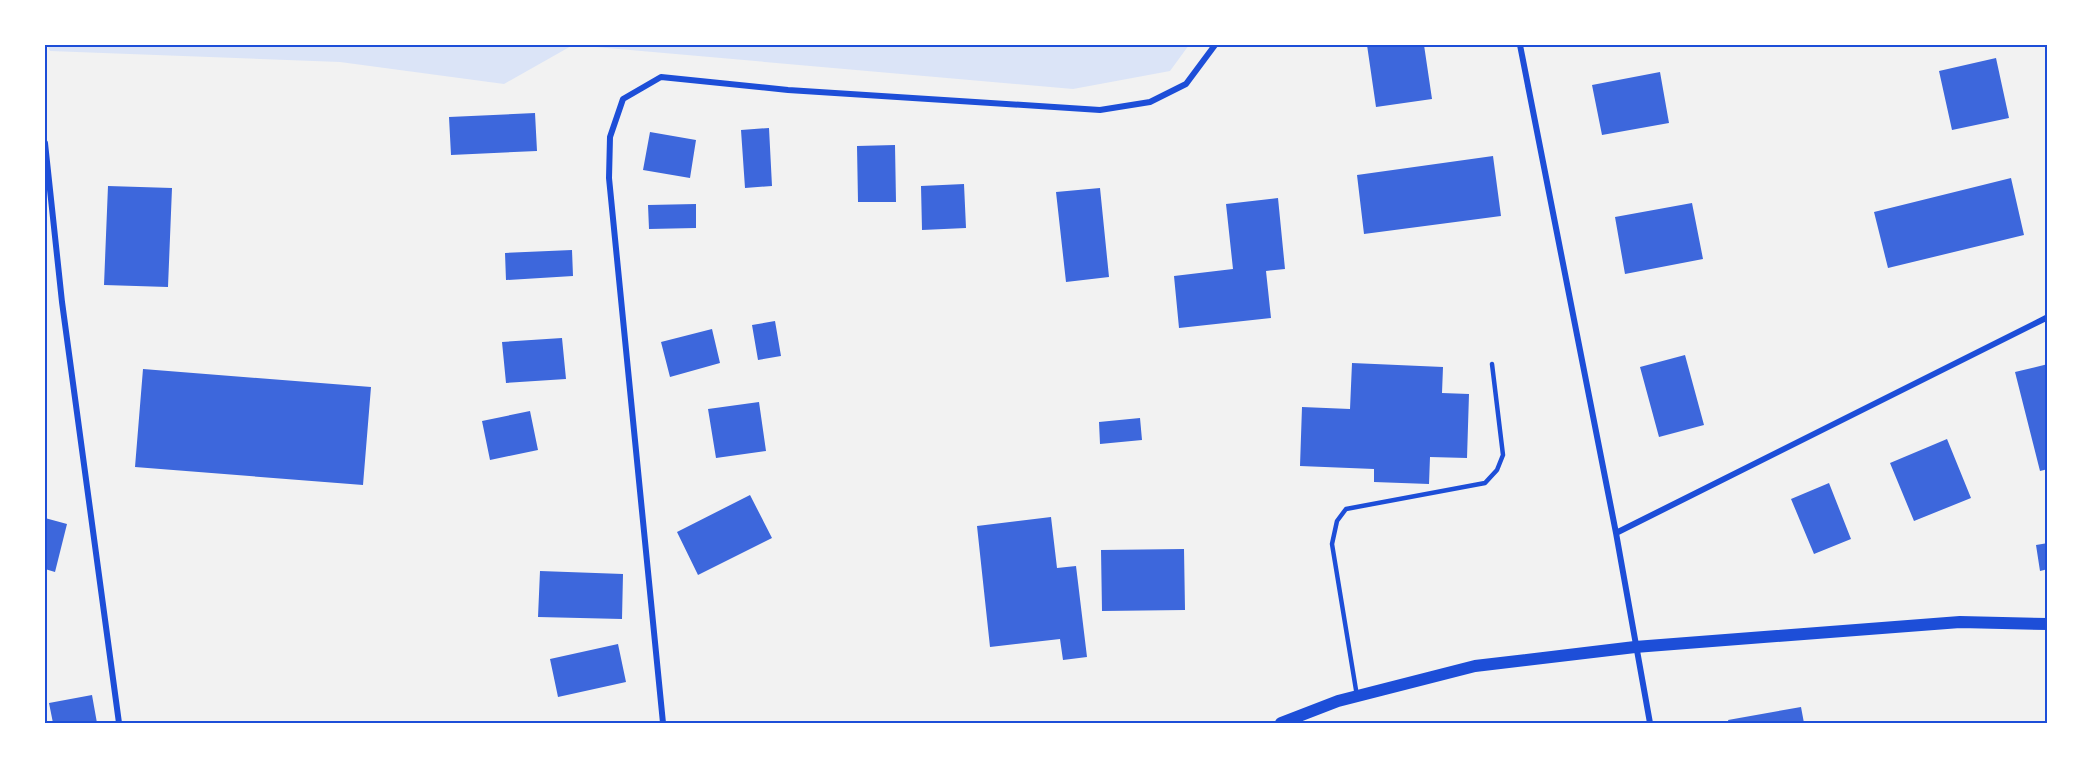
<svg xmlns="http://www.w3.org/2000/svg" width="2093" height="768" font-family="'PT Sans Narrow',sans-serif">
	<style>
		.green { fill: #dbe4f7 }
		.building { fill: #3d67dc }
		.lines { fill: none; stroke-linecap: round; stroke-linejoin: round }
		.service { stroke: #1d4ed8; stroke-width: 4.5 }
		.minor { stroke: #1d4ed8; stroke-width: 6 }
		.secondary { stroke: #1d4ed8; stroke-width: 12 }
		.neatline { fill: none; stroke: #1d4ed8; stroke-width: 2 }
	</style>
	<rect width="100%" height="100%" fill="#f2f2f2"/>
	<path class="green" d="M 47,45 L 1189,45 L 1170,71 L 1073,89 L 573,45 L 504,84 L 340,62 L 50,51 Z"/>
	<path class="building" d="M 1367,45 L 1424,45 L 1432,99 L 1376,107 Z
		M 1996,58 L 2009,118 L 1952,130 L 1939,71 Z
		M 1660,72 L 1669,123 L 1602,135 L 1592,85 Z
		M 535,113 L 537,151 L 451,155 L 449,117 Z
		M 769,128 L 772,186 L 745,188 L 741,130 Z
		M 650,132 L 696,140 L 690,178 L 643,170 Z
		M 895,145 L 896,202 L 858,202 L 857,146 Z
		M 1493,156 L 1501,216 L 1364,234 L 1357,175 Z
		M 2011,178 L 2024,235 L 1888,268 L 1874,212 Z
		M 964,184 L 966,228 L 922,230 L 921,186 Z
		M 108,186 L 172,188 L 168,287 L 104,285 Z
		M 1100,188 L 1109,277 L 1066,282 L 1056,192 Z
		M 1278,198 L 1285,269 L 1266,271 L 1271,318 L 1179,328 L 1174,276 L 1233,269 L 1226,204 Z
		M 1692,203 L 1703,259 L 1625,274 L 1615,217 Z
		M 696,204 L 696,228 L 649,229 L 648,205 Z
		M 572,250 L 573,276 L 506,280 L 505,253 Z
		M 775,321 L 781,356 L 758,360 L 752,325 Z
		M 712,329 L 720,363 L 670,377 L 661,342 Z
		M 562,338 L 566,379 L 506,383 L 502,342 Z
		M 1685,355 L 1704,425 L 1659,437 L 1640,367 Z
		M 1352,363 L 1443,367 L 1442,393 L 1469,394 L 1467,458 L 1430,457 L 1429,484 L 1374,482 L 1374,469 L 1300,466 L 1302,407 L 1350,409 Z
		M 2048,364 L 2048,469 L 2040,471 L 2015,372 Z
		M 143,369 L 371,387 L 363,485 L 135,467 Z
		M 759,402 L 766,451 L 716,458 L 708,409 Z
		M 530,411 L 538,450 L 490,460 L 482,421 Z
		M 1140,418 L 1142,440 L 1100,444 L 1099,422 Z
		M 1947,439 L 1971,498 L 1914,521 L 1890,463 Z
		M 1829,483 L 1851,539 L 1814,554 L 1791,499 Z
		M 750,495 L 772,538 L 698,575 L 677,532 Z
		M 1051,517 L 1057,568 L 1076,566 L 1087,657 L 1063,660 L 1060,639 L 990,647 L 977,526 Z
		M 45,518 L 67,524 L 55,572 L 45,569 Z
		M 2048,543 L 2048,569 L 2040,571 L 2036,545 Z
		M 1184,549 L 1185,610 L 1102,611 L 1101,550 Z
		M 540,571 L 623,574 L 622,619 L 538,617 Z
		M 618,644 L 626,682 L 558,697 L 550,659 Z
		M 92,695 L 97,723 L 53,723 L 49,703 Z
		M 1801,707 L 1804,723 L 1729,723 L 1728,720 Z"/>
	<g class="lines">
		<path class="service" d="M 1357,696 L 1332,544 L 1337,521 L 1346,509 L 1485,483 L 1497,470 L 1503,455 L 1492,364"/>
		<path class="minor" d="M 1520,45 L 1616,533 L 1650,723
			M 45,143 L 62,302 L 119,723
			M 1616,533 L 2048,317
			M 663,723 L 609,178 L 610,137 L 623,99 L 661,77 L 788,90 L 1100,110 L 1150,102 L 1186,84 L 1215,45"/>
		<path class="secondary" d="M 1281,723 L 1338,701 L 1475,666 L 1635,647 L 1960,622 L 2048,624"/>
	</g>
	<rect width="2093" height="768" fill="none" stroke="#ffffff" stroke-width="93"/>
	<rect x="46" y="46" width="2000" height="676" class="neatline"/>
</svg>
